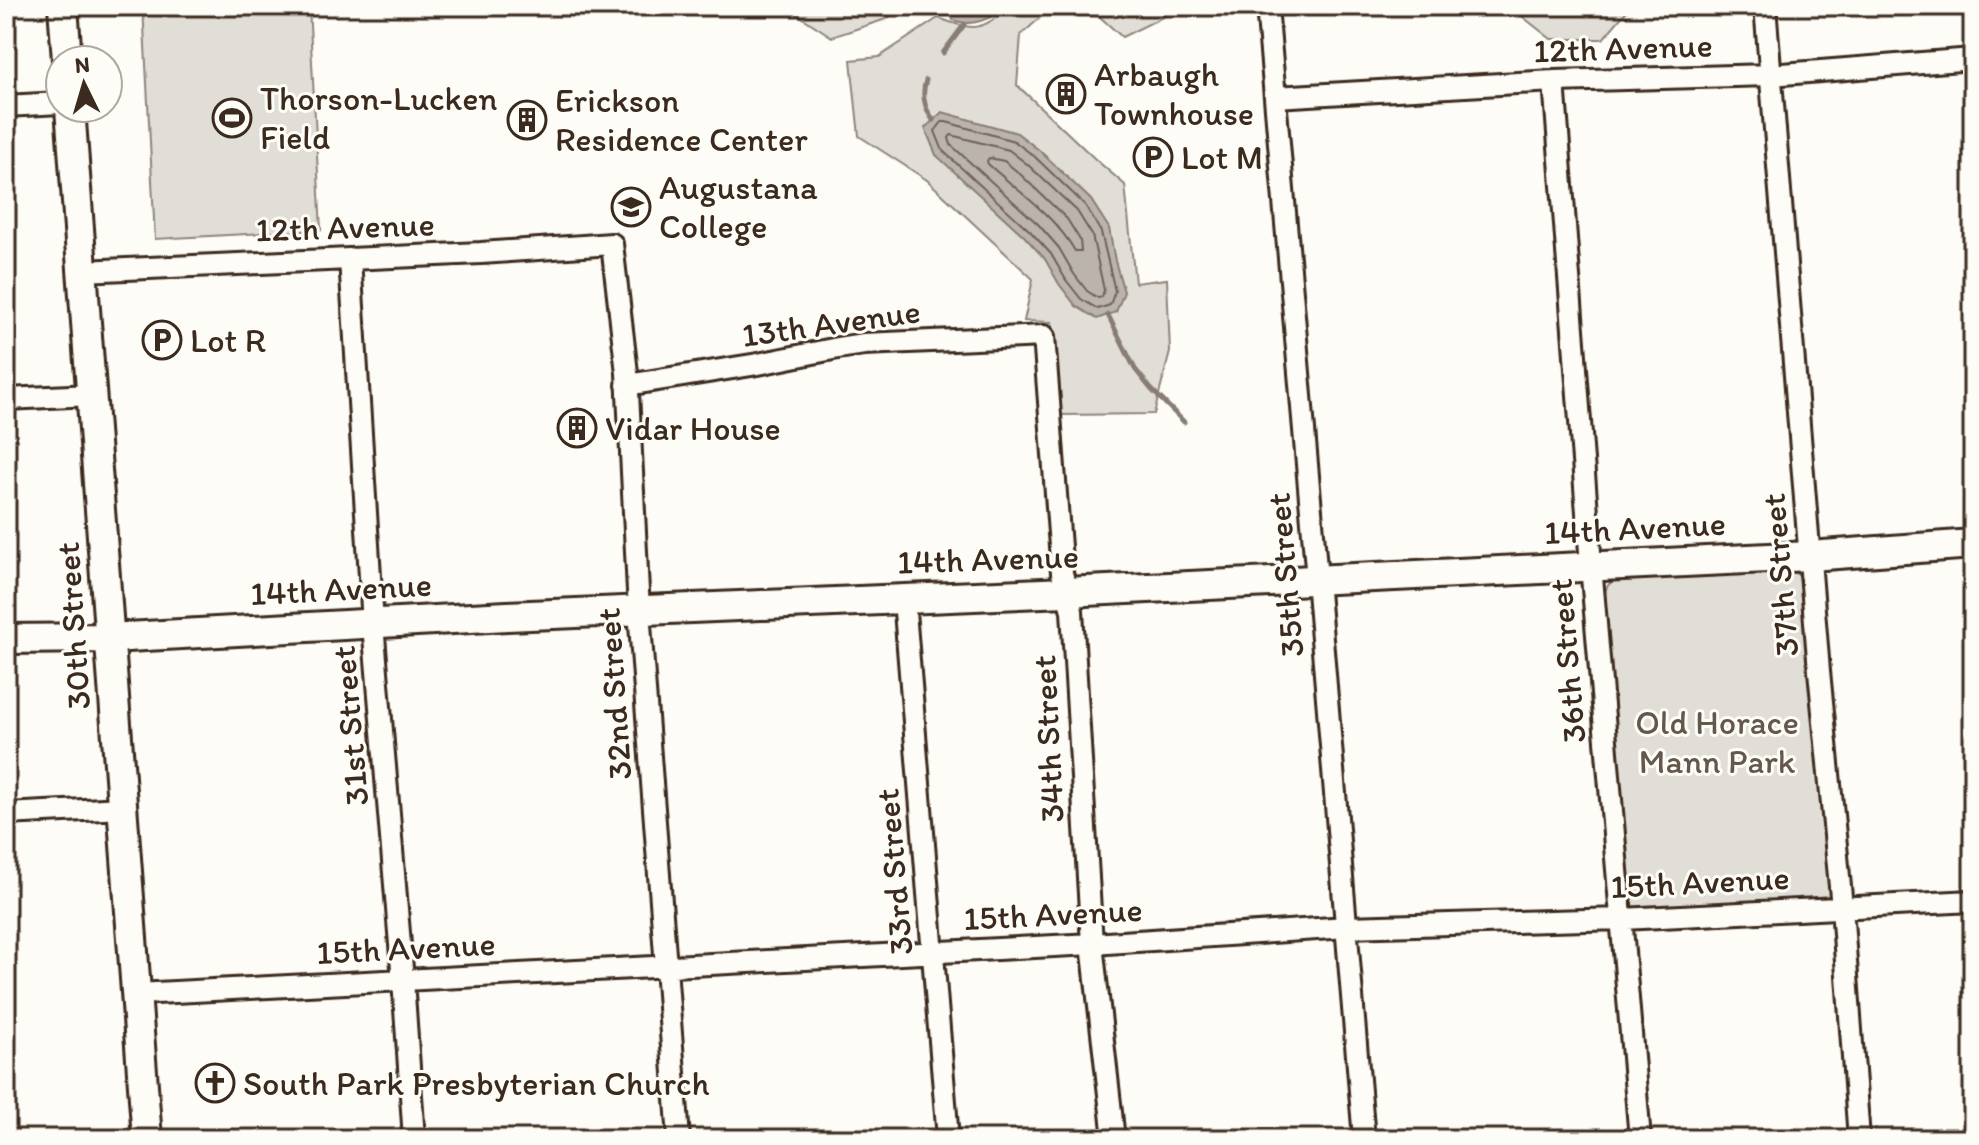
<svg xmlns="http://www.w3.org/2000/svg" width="1979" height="1145" font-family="Itim,sans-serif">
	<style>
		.green { fill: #e1ded7; stroke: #8e847a; stroke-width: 2 }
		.water { fill: #bbb4ad; stroke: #887d74; stroke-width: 2 }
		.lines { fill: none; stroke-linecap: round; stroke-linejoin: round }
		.shore { stroke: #6e6157; stroke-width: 2 }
		.stream { stroke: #887d74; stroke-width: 5 }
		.street-casing { stroke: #3b2a1e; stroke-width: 26 }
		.secondary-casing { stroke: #3b2a1e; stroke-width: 34 }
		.street { stroke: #fdfcf7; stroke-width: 20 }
		.secondary { stroke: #fdfcf7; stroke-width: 28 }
		.labels { text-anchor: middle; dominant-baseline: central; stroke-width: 6; stroke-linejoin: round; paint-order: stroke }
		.street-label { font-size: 34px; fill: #3b2a1e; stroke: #fdfcf7 }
		.poi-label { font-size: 34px; fill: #3b2a1e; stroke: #fdfcf7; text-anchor: start }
		.park-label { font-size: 34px; fill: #64574c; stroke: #fdfcf7 }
	</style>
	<rect width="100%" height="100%" fill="#fdfcf7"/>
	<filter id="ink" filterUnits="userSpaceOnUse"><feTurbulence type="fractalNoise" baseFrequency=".0125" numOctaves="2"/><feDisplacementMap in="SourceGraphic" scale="16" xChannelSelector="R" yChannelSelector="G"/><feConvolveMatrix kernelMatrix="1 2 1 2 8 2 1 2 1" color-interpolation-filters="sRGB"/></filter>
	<g filter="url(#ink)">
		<path class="green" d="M 143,6 L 309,6 L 321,230 L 155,239 Z
			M 804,6 L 905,6 L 886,19 L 832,37 L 797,14 Z
			M 1011,6 L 1053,6 L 1021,35 L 1017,85 L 1094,158 L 1125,185 L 1135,283 L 1167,279 L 1170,352 L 1154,414 L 1058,415 L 1052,322 L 1024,321 L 1033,279 L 927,180 L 859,136 L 851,60 L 879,57 L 938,18 C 976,31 979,32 1011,6 Z
			M 1088,6 L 1164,6 L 1165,16 L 1122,37 Z
			M 1509,6 L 1628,6 L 1629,8 L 1603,39 L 1551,39 Z
			M 1791,571 C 1802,575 1803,581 1806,592 L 1830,888 L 1829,895 L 1824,899 L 1638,909 L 1632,906 L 1630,899 L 1605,594 C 1606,584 1611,582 1620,578 Z"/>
		<path class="water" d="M 949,6 L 1006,6 C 992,19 971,28 953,20 L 948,8 Z
			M 942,112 L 1017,133 L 1039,150 L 1091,200 L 1109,228 L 1115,261 L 1124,292 L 1116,312 L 1097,319 L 1076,306 L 1059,284 L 1045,259 L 1024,236 L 936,155 L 925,128 Z"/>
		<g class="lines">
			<path class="shore" d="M 942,122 L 946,122 L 1014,141 L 1034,156 L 1085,205 L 1101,232 L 1115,291 L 1110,305 L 1098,309 L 1081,299 L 1066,280 L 1051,254 L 1030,231 L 943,151 L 935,131 Z
				M 951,135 L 1009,150 L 1027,164 L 1077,211 L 1092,235 L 1104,290 L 1102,297 L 1098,298 L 1087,291 L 1074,274 L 1059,248 L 1038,224 L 951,145 L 949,138 Z
				M 989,158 L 1004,161 L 1019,173 L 1067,219 L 1080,240 L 1081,251 L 1075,251 C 1055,216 1018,191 988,164 L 987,161 Z"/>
			<path class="stream" d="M 943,53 L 964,25
				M 926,80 C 921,95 924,107 933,120
				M 1108,315 L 1135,369 L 1151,389 L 1184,422"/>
			<g class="street-casing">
				<path id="street" d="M 1267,6 L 1317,579 L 1364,1139
					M 1765,6 L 1819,671 L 1842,907 L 1859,1139
					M 1554,81 L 1591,565 L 1640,1139
					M 1275,97 L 1554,81 L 1770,75 L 1973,59
					M 6,106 L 60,103
					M 350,259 L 373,624 L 403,980 L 414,1139
					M 82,271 L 481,253 L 612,244 L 627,373 L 639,611 L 679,1139
					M 627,385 L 758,364 L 838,348 L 864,344 L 1044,336 L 1062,573 L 1072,611 L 1092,944 L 1114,1139
					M 6,399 L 92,395
					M 904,599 L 948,1139
					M 6,814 L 123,808
					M 137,994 L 1092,944 L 1347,927 L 1622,919 L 1973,901"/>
			</g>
			<g class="secondary-casing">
				<path id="secondary" d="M 63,6 L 67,60
					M 70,108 L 147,1139
					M 6,639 L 109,638 L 507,616 L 1066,592 L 1810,556 L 1973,544"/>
			</g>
			<use href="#street" class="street"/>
			<use href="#secondary" class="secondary"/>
		</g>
	</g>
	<defs>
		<g id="building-ring" transform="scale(2)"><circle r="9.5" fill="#fdfcf7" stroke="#3b2a1e" stroke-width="1.5"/><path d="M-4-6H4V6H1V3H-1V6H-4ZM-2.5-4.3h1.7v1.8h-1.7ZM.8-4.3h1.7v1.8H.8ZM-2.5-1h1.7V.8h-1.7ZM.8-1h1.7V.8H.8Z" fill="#3b2a1e"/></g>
		<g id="stadium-ring" transform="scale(2)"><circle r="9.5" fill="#fdfcf7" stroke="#3b2a1e" stroke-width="1.5"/><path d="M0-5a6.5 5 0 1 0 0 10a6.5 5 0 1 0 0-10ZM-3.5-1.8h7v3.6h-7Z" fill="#3b2a1e"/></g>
		<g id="parking-ring" transform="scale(2)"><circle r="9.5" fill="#fdfcf7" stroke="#3b2a1e" stroke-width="1.5"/><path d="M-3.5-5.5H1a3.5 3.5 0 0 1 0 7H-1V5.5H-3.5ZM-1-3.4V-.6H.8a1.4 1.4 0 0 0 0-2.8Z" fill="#3b2a1e"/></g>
		<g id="university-ring" transform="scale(2)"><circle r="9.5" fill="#fdfcf7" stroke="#3b2a1e" stroke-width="1.5"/><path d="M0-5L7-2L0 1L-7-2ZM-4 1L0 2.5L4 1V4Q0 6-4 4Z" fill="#3b2a1e"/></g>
		<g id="church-ring" transform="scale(2)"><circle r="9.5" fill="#fdfcf7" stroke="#3b2a1e" stroke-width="1.5"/><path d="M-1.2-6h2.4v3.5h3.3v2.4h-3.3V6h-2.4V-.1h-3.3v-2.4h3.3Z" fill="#3b2a1e"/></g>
	</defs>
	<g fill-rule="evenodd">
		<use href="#building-ring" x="1066" y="94"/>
		<use href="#stadium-ring" x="232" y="118"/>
		<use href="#building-ring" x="527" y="120"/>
		<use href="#parking-ring" x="1153" y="157"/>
		<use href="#university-ring" x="631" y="207"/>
		<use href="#parking-ring" x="162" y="340"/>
		<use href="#building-ring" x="577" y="428"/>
		<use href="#church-ring" x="215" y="1083"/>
	</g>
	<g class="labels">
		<g class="street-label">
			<text transform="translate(1623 48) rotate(-2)">12th Avenue</text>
			<text transform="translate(345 227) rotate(-2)">12th Avenue</text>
			<text transform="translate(831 323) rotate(-8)">13th Avenue</text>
			<text transform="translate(1635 528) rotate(-3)">14th Avenue</text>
			<text transform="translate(988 559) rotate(-2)">14th Avenue</text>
			<text transform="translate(1285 575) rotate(-95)">35th Street</text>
			<text transform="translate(1780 575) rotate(-95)">37th Street</text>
			<text transform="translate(341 589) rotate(-3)">14th Avenue</text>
			<text transform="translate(73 626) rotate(-94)">30th Street</text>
			<text transform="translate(1567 661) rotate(-95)">36th Street</text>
			<text transform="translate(614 694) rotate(-94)">32nd Street</text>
			<text transform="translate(350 726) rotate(-95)">31st Street</text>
			<text transform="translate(1048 739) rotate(-93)">34th Street</text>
			<text transform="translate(894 872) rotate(-95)">33rd Street</text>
			<text transform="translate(1700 882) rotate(-3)">15th Avenue</text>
			<text transform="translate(1053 914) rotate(-3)">15th Avenue</text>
			<text transform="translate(406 948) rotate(-3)">15th Avenue</text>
		</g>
		<g class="poi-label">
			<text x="1094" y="74">Arbaugh<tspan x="1094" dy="39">Townhouse</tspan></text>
			<text x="260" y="98">Thorson-Lucken<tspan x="260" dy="39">Field</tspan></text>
			<text x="555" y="100">Erickson<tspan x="555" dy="39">Residence Center</tspan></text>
			<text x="1181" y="157">Lot M</text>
			<text x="659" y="187">Augustana<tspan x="659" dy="39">College</tspan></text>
			<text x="190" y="340">Lot R</text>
			<text x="605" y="428">Vidar House</text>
			<text x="243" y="1083">South Park Presbyterian Church</text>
		</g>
		<g class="park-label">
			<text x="1717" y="722">Old Horace<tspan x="1717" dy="39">Mann Park</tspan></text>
		</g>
	</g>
	<rect width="1979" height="1145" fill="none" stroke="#fdfcf7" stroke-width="32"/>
	<rect x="16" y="16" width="1947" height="1113" fill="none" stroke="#3b2a1e" stroke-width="3" filter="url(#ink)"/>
	<g transform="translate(84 84) rotate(355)"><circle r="38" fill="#fdfcf7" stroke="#afa8a0" stroke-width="2"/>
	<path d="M0-6L14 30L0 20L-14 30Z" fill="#3b2a1e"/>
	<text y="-12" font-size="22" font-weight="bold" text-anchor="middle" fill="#3b2a1e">N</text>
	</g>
</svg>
